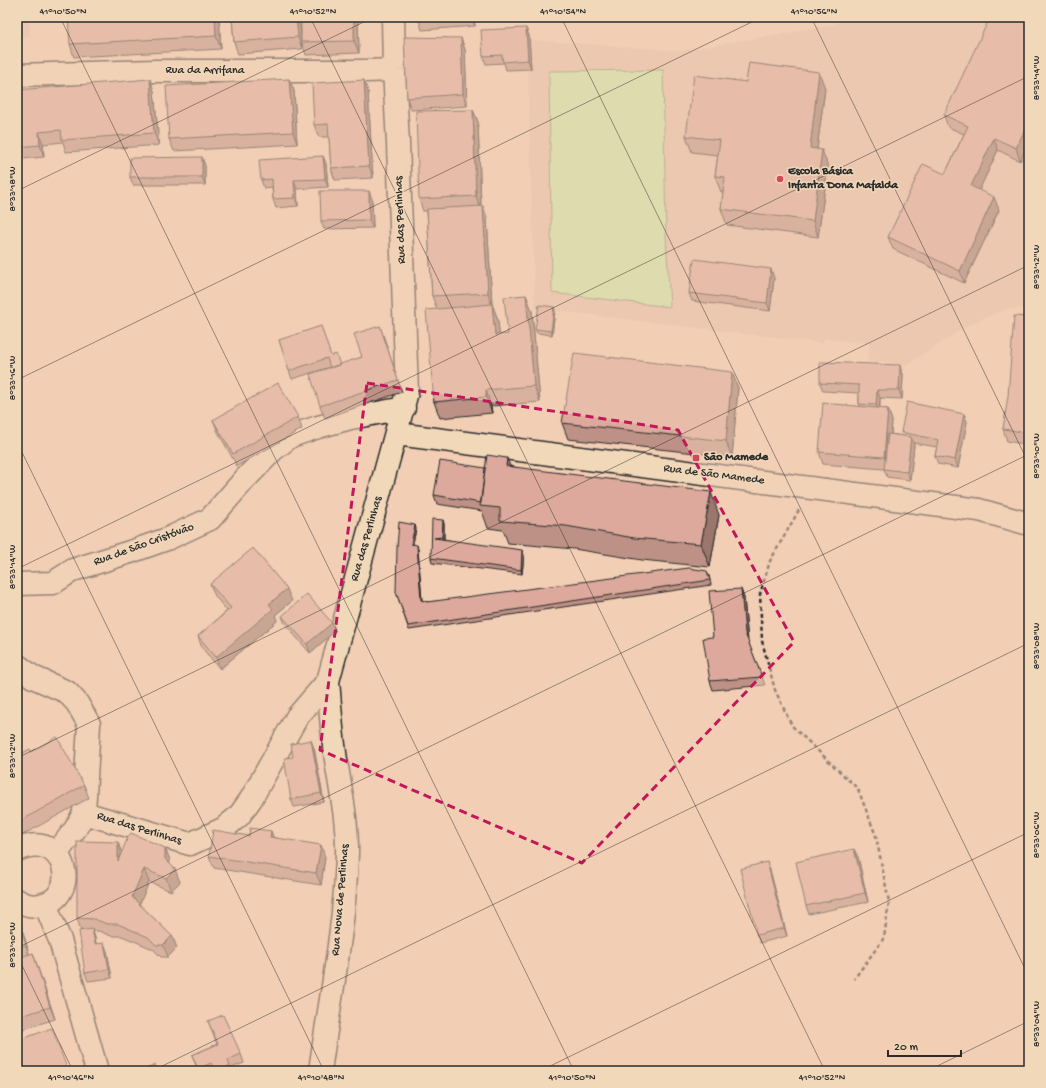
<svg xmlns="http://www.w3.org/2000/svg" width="1046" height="1088" font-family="'Gochi Hand',sans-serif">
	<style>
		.built { fill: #e7c0aa }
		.green { fill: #c8eca6; stroke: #7a8c68 }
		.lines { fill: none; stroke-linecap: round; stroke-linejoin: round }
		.minor-casing { stroke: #2b2b2b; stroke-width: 25 }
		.path { stroke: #2b2b2b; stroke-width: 2.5; stroke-dasharray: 4 3; stroke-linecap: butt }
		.minor { stroke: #f1d8b9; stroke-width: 22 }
		.wall { fill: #bd9186; stroke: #2b2b2b }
		.shaded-wall { fill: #9a766d; stroke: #2b2b2b }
		.building { fill: #dca99c; stroke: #2b2b2b }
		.marked { fill: none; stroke: #c2185b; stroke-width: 3; stroke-dasharray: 8 5; stroke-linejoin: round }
		.ticks { fill: none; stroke: #2b2b2b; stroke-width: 1; stroke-opacity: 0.45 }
		.poi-dot { fill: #d1495b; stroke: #f1d8b9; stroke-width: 1.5 }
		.labels { text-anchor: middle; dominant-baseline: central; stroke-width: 3; stroke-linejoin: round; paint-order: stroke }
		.street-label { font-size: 12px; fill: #2b2b2b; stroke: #f1d8b9 }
		.poi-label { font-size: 12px; font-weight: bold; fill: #2b2b2b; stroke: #f1d8b9; text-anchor: start }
		.neatline { fill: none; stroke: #2b2b2b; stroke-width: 1.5 }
		.ticks-label { font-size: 10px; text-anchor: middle; fill: #2b2b2b }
	</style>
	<rect width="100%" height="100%" fill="#f1ceb4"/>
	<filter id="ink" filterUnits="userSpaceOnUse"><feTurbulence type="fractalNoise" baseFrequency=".025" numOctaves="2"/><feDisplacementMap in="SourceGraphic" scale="8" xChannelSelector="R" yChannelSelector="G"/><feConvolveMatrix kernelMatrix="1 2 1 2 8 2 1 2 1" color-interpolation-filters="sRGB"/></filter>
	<g filter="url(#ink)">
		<path class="built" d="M 17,17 L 29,17 L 30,36 L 17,36 Z
			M 847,17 L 1029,17 L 1029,309 L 1008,308 L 970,324 L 906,365 L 868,360 L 870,344 L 824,338 L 823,343 L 535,308 L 527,40 L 680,51 L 833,25 Z"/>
		<path class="green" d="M 663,70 L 666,236 L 670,307 L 552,293 L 549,71 Z"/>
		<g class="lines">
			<g class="minor-casing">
				<path id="minor" d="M 17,75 L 156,71 L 365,71 L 394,70
					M 397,434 L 979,510 L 1029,524
					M 17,584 L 53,583 L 73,570 L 133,551 L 167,539 L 210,519 L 245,479 L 273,450 L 291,436 L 318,427 L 351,418 L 404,408
					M 17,665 L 33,677 L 67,692 L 77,703 L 89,724 L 84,813 L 76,828 L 56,854
					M 84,813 L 190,844 L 223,829 L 239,816 L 251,799 L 297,717 L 328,681 L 407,392 L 398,143 L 394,70 L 393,17
					M 17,850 C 67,827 82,898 40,905 C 32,907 25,905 17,900
					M 45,904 L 60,940 L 97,1071
					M 320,1071 C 330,999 345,927 347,854 C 348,817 338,781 334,745 C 331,724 330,702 328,681"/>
			</g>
			<path class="path" d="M 799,510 L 770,561 L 760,594 L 762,641 L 775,690 L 792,726 L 858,789 L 876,836 L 889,902 L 884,938 L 854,979"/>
			<use href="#minor" class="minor"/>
		</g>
		<path class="wall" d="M 219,17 L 221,49 L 74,57 L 70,44 Z
			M 232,17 L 299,17 L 301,38 L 358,17 L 359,53 L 306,55 L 302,43 L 302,49 L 238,54 L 234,42 Z
			M 418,17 L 474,17 L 475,26 L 422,30 Z
			M 1029,17 L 1029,142 L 1020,161 L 998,150 L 979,190 L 999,210 L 964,283 L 893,249 L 888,237 L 945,174 L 964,134 L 948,127 L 944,115 Z
			M 526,28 L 529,36 L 531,69 L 506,70 L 504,63 L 486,64 L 483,56 Z
			M 461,38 L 465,50 L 467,106 L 411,110 L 407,98 Z
			M 150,79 L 154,91 L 159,145 L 66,152 L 63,142 L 43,144 L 44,157 L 22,159 L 18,147 L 17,138 Z
			M 289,79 L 294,91 L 297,144 L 174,151 L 169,139 Z
			M 364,80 L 368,92 L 373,178 L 335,180 L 331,168 L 329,137 L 319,137 L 314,125 Z
			M 746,82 L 825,88 L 817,149 L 828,166 L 818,237 L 727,225 L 721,209 L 723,192 L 721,192 L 715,176 L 718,155 L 692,152 L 686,136 Z
			M 473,110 L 478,122 L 481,206 L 487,218 L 492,304 L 498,320 L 499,335 L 508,334 L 526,295 L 532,311 L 540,402 L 491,406 L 492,413 L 440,418 L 434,402 L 437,309 L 432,296 L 427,211 L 423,211 L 419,199 Z
			M 323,156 L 326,164 L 328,187 L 297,189 L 298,206 L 276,208 L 273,199 L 272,187 L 264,188 L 261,180 Z
			M 202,157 L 205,166 L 205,185 L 133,185 L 130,177 Z
			M 372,199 L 373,228 L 324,229 L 321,221 Z
			M 774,278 L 770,311 L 692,301 L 689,293 Z
			M 554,307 L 555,311 L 552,335 L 537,333 L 535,329 Z
			M 1029,317 L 1029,445 L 1007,441 L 1003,429 Z
			M 380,326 L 402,392 L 325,418 L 320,406 L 330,368 L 330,367 L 292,379 L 279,340 L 331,356 L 340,365 L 362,357 Z
			M 732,372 L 738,388 L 732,457 L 568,439 L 562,423 Z
			M 903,374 L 902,399 L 880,398 L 880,408 L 888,409 L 892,421 L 891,434 L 902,436 L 901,432 L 964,414 L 967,422 L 958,468 L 938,464 L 935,456 L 937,447 L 913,443 L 914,445 L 910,480 L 887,477 L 884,469 L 823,464 L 819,452 L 859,406 L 859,393 L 823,391 L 820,383 Z
			M 298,417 L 302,429 L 237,466 L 218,432 L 213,420 Z
			M 510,466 L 719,515 L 710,567 L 642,560 L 574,549 L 508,543 L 503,530 L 488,528 L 482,511 L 437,504 L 434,495 L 485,468 Z
			M 443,520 L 444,524 L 444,539 L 524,555 L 522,574 L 432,563 L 431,558 Z
			M 415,525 L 416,529 L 413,544 L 418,549 L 422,600 L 427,602 L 709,575 L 711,585 L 409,630 L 396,592 Z
			M 210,584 L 292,601 L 275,615 L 277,621 L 220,669 L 202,648 L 198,636 L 227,611 L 215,596 Z
			M 741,589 L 744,598 L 748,641 L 765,685 L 713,690 L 710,681 L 713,637 Z
			M 282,616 L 332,623 L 335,631 L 310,653 L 285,624 Z
			M 314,748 L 324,802 L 294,807 L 291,799 L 293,757 Z
			M 31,752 L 84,785 L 89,798 L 17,838 L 17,756 Z
			M 271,831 L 273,837 L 325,857 L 321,885 L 214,868 L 209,856 L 249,836 Z
			M 165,848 L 170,860 L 169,864 L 180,882 L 171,891 L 149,882 L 139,904 L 172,936 L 177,948 L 168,957 L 161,957 L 153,949 L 122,936 L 111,936 L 99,931 L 93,931 L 95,938 L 96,944 L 107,951 L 112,978 L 88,981 L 85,973 L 84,931 L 81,931 L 77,918 L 122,852 Z
			M 858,857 L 868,902 L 809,914 L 806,906 Z
			M 770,870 L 787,936 L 760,943 L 757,935 Z
			M 17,910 L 19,917 L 29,954 L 37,965 L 55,1019 L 17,1031 Z
			M 208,1021 L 241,1054 L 244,1063 L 231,1068 L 232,1071 L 198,1071 L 192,1055 L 217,1044 Z"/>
		<path class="shaded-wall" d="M 215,17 L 219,17 L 221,49 L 216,36 Z
			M 296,17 L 299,17 L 302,49 L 298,37 Z
			M 354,17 L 358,17 L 359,53 L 354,41 Z
			M 471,17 L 474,17 L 475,26 Z
			M 526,28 L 529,36 L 531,69 L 528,60 Z
			M 461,38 L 465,50 L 467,106 L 463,94 Z
			M 819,72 L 825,88 L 815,164 L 810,148 Z
			M 150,79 L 154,91 L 159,145 L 154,133 Z
			M 289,79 L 294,91 L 297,144 L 293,132 Z
			M 364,80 L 368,92 L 373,178 L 369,166 Z
			M 473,110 L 478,122 L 481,209 L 476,196 Z
			M 1029,121 L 1029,142 L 1020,161 L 1016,148 Z
			M 39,132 L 43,144 L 44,157 L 40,145 Z
			M 994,138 L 998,150 L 975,199 L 971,186 Z
			M 822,150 L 828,166 L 818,237 L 813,221 Z
			M 323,156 L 326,164 L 328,187 L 325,179 Z
			M 202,157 L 205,166 L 205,185 L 202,177 Z
			M 294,180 L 297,189 L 298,206 L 295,198 Z
			M 369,191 L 372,199 L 373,228 L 369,220 Z
			M 994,197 L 999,210 L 964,283 L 960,271 Z
			M 483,206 L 487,218 L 492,306 L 488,293 Z
			M 771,269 L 774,278 L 770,311 L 767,303 Z
			M 526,295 L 532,311 L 540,402 L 534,386 Z
			M 492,304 L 498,320 L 501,351 L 495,335 Z
			M 554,307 L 555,311 L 552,335 L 551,331 Z
			M 900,365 L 903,374 L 902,399 L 899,390 Z
			M 732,372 L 738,388 L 732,457 L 726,441 Z
			M 486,390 L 491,406 L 492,413 L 486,397 Z
			M 877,390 L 880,398 L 879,413 L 876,405 Z
			M 888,409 L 892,421 L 888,470 L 884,457 Z
			M 964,414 L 967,422 L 958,468 L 955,460 Z
			M 911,437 L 914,445 L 910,480 L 907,472 Z
			M 507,458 L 515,480 L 506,466 Z
			M 711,492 L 719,515 L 710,567 L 701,544 Z
			M 443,520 L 444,524 L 444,542 L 442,537 Z
			M 415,525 L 416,529 L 412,548 L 411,544 Z
			M 417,545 L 418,549 L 422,604 L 421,600 Z
			M 522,550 L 524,555 L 522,574 L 521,570 Z
			M 287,589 L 292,601 L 275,615 L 277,621 L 220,669 L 216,657 L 269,604 Z
			M 741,589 L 744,598 L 748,642 L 745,633 Z
			M 332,623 L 335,631 L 310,653 L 307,644 Z
			M 311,740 L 314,748 L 324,802 L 321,793 Z
			M 271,831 L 275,843 L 270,837 Z
			M 118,842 L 122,854 L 118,861 Z
			M 321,845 L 325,857 L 321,885 L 316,873 Z
			M 165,848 L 170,860 L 169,872 L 165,859 Z
			M 854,849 L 858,857 L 868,902 L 865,893 Z
			M 767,862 L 770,870 L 787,936 L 784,928 Z
			M 144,869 L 149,882 L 137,910 L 132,897 Z
			M 175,869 L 180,882 L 171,891 L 166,878 Z
			M 17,910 L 19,917 L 30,958 L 26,945 L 17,913 Z
			M 92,929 L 95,938 L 98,953 L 95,944 Z
			M 172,936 L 177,948 L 168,957 L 163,945 Z
			M 104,943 L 107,951 L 112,978 L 109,969 Z
			M 33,953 L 55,1019 L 50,1007 Z"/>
		<path class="building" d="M 68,17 L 215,17 L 216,36 L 70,44 Z
			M 232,17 L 296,17 L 298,37 L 234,42 Z
			M 301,17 L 354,17 L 354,41 L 301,42 Z
			M 990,17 L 1029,17 L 1029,121 L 1016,148 L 994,138 L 971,186 L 994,197 L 960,271 L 888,237 L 923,164 L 945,174 L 968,126 L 944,115 Z
			M 526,28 L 528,60 L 503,62 L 502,55 L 483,56 L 481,30 Z
			M 404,37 L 461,38 L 463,94 L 407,98 Z
			M 749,63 L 819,72 L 810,148 L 822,150 L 813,221 L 721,209 L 725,177 L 715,176 L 720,140 L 686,136 L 694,75 L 746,82 Z
			M 150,79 L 154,133 L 62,140 L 61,130 L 39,132 L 40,145 L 18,147 L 17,138 L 17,90 Z
			M 289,79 L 293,132 L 169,139 L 166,86 Z
			M 364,80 L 369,166 L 331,168 L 328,124 L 314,125 L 312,83 Z
			M 473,110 L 476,196 L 419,199 L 416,111 Z
			M 323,156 L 325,179 L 294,180 L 295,198 L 273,199 L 272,179 L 261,180 L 259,160 Z
			M 202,157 L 202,177 L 130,177 L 130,158 Z
			M 320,191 L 369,191 L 369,220 L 321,221 Z
			M 483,206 L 488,293 L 432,296 L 427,209 Z
			M 694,259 L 771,269 L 767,303 L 689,293 Z
			M 526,295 L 534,386 L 486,390 L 486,397 L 434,402 L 426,310 L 492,304 L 495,335 L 508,334 L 504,297 Z
			M 539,305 L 554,307 L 551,331 L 535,329 Z
			M 1014,316 L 1029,317 L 1029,433 L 1003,429 L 1008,396 Z
			M 321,326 L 331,356 L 336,354 L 340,365 L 330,368 L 327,358 L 289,371 L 279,340 Z
			M 380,326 L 398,380 L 320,406 L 310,374 L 362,357 L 354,334 Z
			M 574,353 L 732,372 L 726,441 L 562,423 Z
			M 820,362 L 900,365 L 899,390 L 877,390 L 876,405 L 859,404 L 859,385 L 820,383 Z
			M 278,383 L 298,417 L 233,454 L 213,420 Z
			M 907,402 L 964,414 L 955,460 L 935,456 L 938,440 L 901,432 Z
			M 823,403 L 888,409 L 884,457 L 819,452 Z
			M 888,434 L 911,437 L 907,472 L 884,469 Z
			M 487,455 L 507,458 L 506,466 L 711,492 L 701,544 L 634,538 L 566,526 L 500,521 L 500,508 L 480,506 Z
			M 440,461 L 485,468 L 481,503 L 434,495 Z
			M 432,519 L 443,520 L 442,537 L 434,538 L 522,550 L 521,570 L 431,558 Z
			M 399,522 L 415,525 L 411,544 L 417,545 L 421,600 L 427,602 L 689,568 L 707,571 L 710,580 L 408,626 L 396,592 L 397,548 Z
			M 253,548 L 287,589 L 269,604 L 273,609 L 216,657 L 198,636 L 231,608 L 210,584 Z
			M 741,589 L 745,633 L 762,677 L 710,681 L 703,638 L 713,637 L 709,591 Z
			M 307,594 L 332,623 L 307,644 L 282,616 Z
			M 57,737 L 84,785 L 17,823 L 17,756 L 30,749 L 31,752 Z
			M 311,740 L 321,793 L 291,799 L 284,758 L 293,757 L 291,744 Z
			M 250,828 L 271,831 L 270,837 L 321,845 L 316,873 L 209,856 L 213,830 L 249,836 Z
			M 131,833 L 165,848 L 165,859 L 175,869 L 166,878 L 144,869 L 132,897 L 172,936 L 163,945 L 156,945 L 148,937 L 118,924 L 107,924 L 94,919 L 77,918 L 77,841 L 118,842 L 118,861 L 128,837 Z
			M 854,849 L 865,893 L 806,906 L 796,862 Z
			M 767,862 L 784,928 L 757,935 L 740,869 Z
			M 17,913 L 26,945 L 17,948 Z
			M 92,929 L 95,944 L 104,943 L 109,969 L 85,973 L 79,931 Z
			M 33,953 L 50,1007 L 17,1017 L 17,958 Z
			M 223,1015 L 241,1054 L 228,1060 L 230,1066 L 219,1071 L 215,1071 L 211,1063 L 198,1069 L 192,1055 L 218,1044 L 208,1021 Z
			M 52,1028 L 68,1071 L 17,1071 L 17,1041 Z
			M 155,1065 L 157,1071 L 142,1071 Z"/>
	</g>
	<path d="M0 0H1046V1088H0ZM 367,383 L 678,430 L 794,642 L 582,863 L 320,750 Z" fill="#f1ceb4" fill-opacity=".55" fill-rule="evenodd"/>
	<path class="marked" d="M 367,383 L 678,430 L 794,642 L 582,863 L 320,750 Z"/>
	<path class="ticks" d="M 60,17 L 574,1071M 310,17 L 825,1071M 561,17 L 1029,977M 811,17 L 1029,464M 17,191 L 374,17M 17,380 L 762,17M 17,442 L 324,1071M 17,569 L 1029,76M 17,758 L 1029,265M 17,948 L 1029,454M 17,955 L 73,1071M 152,1071 L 1029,643M 540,1071 L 1029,832M 927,1071 L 1029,1021"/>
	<g class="poi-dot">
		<circle cx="780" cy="179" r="4"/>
		<rect x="692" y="454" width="8" height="8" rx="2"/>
	</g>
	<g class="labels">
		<g class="street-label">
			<text x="205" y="71">Rua da Arrifana</text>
			<text transform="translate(401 220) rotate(-92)">Rua das Perlinhas</text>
			<text transform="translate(714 475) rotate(7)">Rua de São Mamede</text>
			<text transform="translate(367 539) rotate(-74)">Rua das Perlinhas</text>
			<text transform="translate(144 545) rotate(-20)">Rua de São Cristóvão</text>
			<text transform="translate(139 829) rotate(17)">Rua das Perlinhas</text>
			<text transform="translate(341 900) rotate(-85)">Rua Nova de Perlinhas</text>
		</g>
		<g class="poi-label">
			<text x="788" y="172">Escola Básica<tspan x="788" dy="14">Infanta Dona Mafalda</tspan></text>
			<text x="704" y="458">São Mamede</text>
		</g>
	</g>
	<rect width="1046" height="1088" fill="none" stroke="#f1d8b9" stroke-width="44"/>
	<path d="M888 1050v6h73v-6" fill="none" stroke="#2b2b2b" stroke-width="2"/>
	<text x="894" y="1050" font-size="12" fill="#2b2b2b" stroke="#f1d8b9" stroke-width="3" paint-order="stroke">20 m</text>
	<rect x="22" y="22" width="1002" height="1044" class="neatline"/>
	<g class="ticks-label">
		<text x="63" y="14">41°10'50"N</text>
		<text x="313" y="14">41°10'52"N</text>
		<text x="563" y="14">41°10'54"N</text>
		<text x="814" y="14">41°10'56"N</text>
		<text transform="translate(1035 78) rotate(-90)" y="4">8°33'14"W</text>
		<text transform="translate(11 189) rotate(-90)" y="4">8°33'18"W</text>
		<text transform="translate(1035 267) rotate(-90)" y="4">8°33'12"W</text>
		<text transform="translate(11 378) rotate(-90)" y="4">8°33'16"W</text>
		<text transform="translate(1035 456) rotate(-90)" y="4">8°33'10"W</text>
		<text transform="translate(11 567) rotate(-90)" y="4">8°33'14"W</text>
		<text transform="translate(1035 646) rotate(-90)" y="4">8°33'08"W</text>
		<text transform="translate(11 756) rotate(-90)" y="4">8°33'12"W</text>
		<text transform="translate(1035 835) rotate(-90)" y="4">8°33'06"W</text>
		<text transform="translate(11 945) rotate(-90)" y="4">8°33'10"W</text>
		<text transform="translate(1035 1024) rotate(-90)" y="4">8°33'04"W</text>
		<text x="71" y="1080">41°10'46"N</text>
		<text x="321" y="1080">41°10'48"N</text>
		<text x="572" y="1080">41°10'50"N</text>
		<text x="822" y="1080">41°10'52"N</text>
	</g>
</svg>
